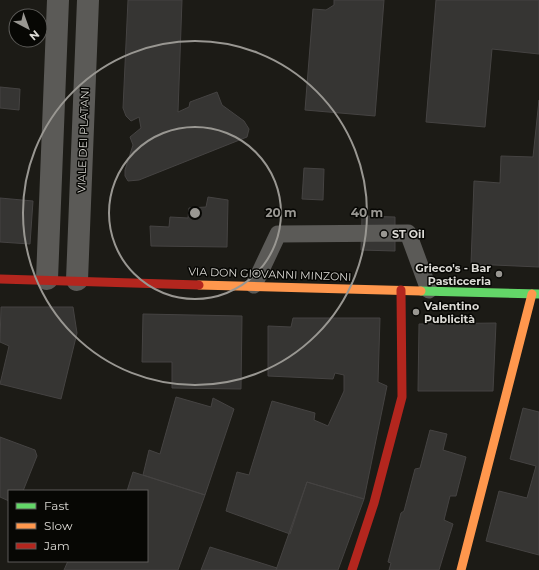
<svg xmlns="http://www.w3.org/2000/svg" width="539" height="570" font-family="Montserrat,sans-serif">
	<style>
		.building { fill: #363533; stroke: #454342 }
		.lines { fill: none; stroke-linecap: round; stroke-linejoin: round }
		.lane { stroke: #5b5a57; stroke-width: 17 }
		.street { stroke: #5b5a57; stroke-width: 22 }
		.fast { stroke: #63d668; stroke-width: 9 }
		.slow { stroke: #ff974d; stroke-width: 9 }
		.jam { stroke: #b3261e; stroke-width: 9 }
		.ring { fill: none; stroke: #999792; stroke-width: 2 }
		.poi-dot { fill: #999792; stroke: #070704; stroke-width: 1.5 }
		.labels { text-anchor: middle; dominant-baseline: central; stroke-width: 3; stroke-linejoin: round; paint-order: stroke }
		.street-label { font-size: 11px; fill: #dcdad5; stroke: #070704 }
		.poi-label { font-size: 11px; font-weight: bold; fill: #dcdad5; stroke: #070704; text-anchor: start }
		.centre { fill: #999792; stroke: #070704; stroke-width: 2 }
		.ring-label { font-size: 12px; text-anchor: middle; font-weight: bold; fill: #999792; stroke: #070704; stroke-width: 3; stroke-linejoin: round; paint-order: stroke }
	</style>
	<rect width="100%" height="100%" fill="#1c1b16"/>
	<path class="building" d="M 128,0 L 182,0 L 178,112 L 189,107 L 190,102 L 217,92 L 222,105 L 244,121 L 249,129 L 247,137 L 139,180 L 128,181 L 125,176 L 125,170 L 133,145 L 130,137 L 141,128 L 139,117 L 131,121 L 126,116 L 123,108 Z
		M 334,0 L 384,0 L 375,116 L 305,110 L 313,9 L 326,10 L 334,5 Z
		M 436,0 L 539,0 L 539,54 L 492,49 L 485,127 L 426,122 Z
		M 0,87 L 20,89 L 19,110 L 0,108 Z
		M 539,100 L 539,267 L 471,264 L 474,181 L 500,183 L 501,156 L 533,157 Z
		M 304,168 L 324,169 L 323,200 L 302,199 Z
		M 208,197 L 228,200 L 227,247 L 151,246 L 150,226 L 169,227 L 170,217 L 188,218 L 189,208 L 206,207 Z
		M 0,198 L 33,201 L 30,244 L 0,242 Z
		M 362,216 L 395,217 L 395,251 L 361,250 Z
		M 1,307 L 73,307 L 77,333 L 61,399 L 0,384 L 9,346 L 0,342 Z
		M 143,314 L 242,316 L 241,389 L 172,388 L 172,362 L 142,362 Z
		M 293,318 L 380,318 L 378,382 L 387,386 L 364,499 L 307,482 L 290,534 L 226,511 L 237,472 L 249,475 L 272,401 L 315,413 L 314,420 L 328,426 L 344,391 L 344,375 L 335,373 L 333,379 L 268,376 L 268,326 L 291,327 Z
		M 496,323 L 493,391 L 418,391 L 419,324 Z
		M 176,397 L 211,407 L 213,398 L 234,409 L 205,495 L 143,475 L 149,450 L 160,454 Z
		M 523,408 L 539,412 L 539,555 L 486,541 L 499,491 L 527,498 L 536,466 L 510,459 Z
		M 430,430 L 447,434 L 443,450 L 466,457 L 456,496 L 450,496 L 444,520 L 453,524 L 439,570 L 389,570 L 391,563 L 388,562 L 401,513 L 404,511 L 415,469 L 420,468 Z
		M 0,437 L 35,450 L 37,456 L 23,491 L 9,491 L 9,501 L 0,497 Z
		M 133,472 L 205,495 L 178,570 L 64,570 L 68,561 L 147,561 L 147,491 L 127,491 Z
		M 307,482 L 364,499 L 338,570 L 276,570 Z
		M 210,547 L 277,568 L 276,570 L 201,570 Z"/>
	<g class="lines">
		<path class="lane" d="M 254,285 L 278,234 L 408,233 L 429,290"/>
		<path class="street" d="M 47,279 L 58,0
			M 77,280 L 88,0"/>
		<path class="fast" d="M 421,291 L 539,294"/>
		<path class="slow" d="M 199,285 L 421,291
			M 461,570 L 532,294"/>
		<path class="jam" d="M 0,279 L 199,285
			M 352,570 L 374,503 L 402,397 L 401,290"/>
	</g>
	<g class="ring">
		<circle cx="195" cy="213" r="86"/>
		<circle cx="195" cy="213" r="172"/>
	</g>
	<g class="poi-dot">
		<circle cx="384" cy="234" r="4"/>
		<circle cx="499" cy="274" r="4"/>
		<circle cx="416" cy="312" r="4"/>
	</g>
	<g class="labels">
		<g class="street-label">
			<text transform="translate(83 140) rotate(-88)">VIALE DEI PLATANI</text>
			<text transform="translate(270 274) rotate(2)">VIA DON GIOVANNI MINZONI</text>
		</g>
		<g class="poi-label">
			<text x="392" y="234">ST Oil</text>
			<text x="491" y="268" text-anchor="end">Grieco's - Bar<tspan x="491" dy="13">Pasticceria</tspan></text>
			<text x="424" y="306">Valentino<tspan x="424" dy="13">Publicità</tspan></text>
		</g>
	</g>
	<circle cx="195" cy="213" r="6" class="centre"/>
	<g class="ring-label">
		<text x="281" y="217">20 m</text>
		<text x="367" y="217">40 m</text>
	</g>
	<rect x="8" y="490" width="140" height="72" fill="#070704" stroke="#5c5b58"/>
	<rect x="16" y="503" width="20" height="6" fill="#63d668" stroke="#5c5b58"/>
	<text x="44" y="510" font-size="12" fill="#dcdad5">Fast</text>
	<rect x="16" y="523" width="20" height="6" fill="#ff974d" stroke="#5c5b58"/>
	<text x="44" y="530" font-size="12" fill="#dcdad5">Slow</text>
	<rect x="16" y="543" width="20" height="6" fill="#b3261e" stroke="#5c5b58"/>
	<text x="44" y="550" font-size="12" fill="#dcdad5">Jam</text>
	<g transform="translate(28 28) rotate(139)"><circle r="19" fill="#070704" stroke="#5c5b58"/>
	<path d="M0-3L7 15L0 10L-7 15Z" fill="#999792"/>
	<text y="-6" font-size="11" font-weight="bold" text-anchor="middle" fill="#dcdad5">N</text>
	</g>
</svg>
